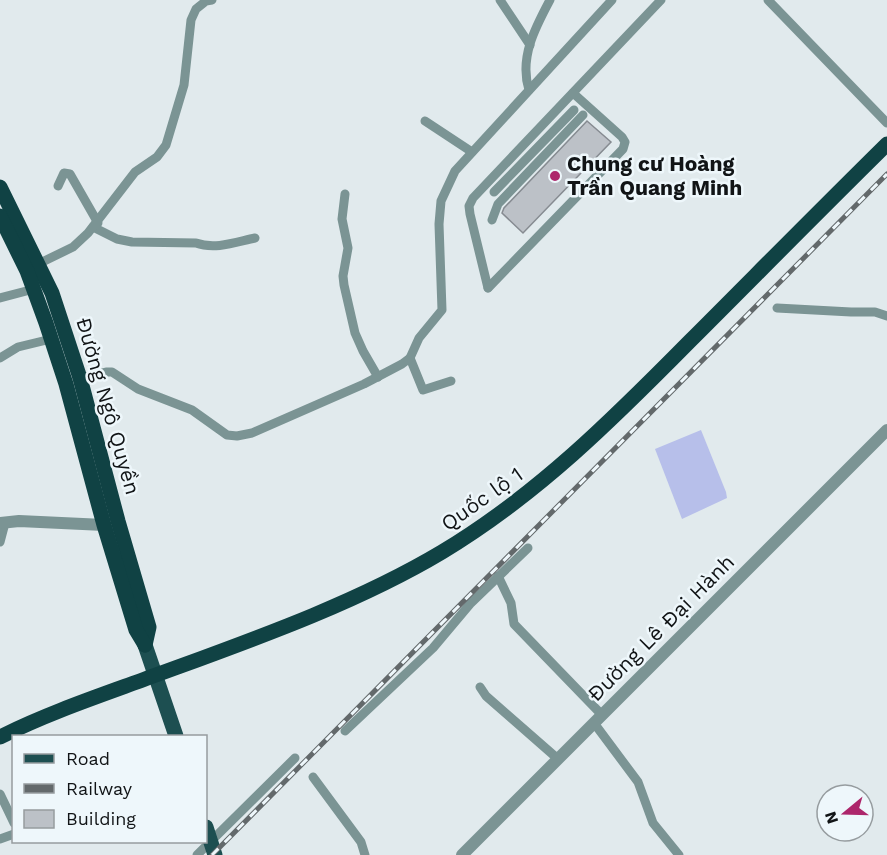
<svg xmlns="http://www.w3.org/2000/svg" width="887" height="855" viewBox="0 0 887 855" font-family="'Work Sans',sans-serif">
<rect width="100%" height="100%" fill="#e1eaed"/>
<!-- water -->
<path fill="#b7bfea" d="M 701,430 L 726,492 L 727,498 L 682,519 L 655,449 Z"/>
<!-- building -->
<path fill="#bcc1c7" stroke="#868b91" stroke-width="1.5" d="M 587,121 L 611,142 L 523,233 L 502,213 L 504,208 Z"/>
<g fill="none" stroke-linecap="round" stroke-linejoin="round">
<!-- minor -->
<g stroke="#7b9494" stroke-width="9">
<path d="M 500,0 L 530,45"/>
<path d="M 768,0 L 887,123"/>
<path d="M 529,90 C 519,58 535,28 550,0"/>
<path d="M 425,121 L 472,152"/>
<path d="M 58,186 L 64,173 L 70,174 L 98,223"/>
<path d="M 494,192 L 574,110"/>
<path d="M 345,194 L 342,219 L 348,248 L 343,276 L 344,285 L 355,333 L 363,351 L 378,377"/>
<path d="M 492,220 L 498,204 L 583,115"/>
<path d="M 93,227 L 117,239 L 132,242 L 196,243 C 215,250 236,242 255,238"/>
<path d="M 34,266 L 73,247 L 88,233 L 135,172 L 157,157 L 166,145 L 184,85 L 191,20 L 196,9 L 206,1 L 212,0"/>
<path d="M 488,288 L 470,214 L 469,206 L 473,198 L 661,0"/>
<path d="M 488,288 L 623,149 L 625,142 L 622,137 L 573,93"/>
<path d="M 0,298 L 34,289"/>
<path d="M 777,308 L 851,312 L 875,312 L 887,316"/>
<path d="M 0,358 L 18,347 L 51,339"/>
<path d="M 410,358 L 423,390 L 451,381"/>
<path d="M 77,379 L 106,372 L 112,372 L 138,389 L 192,410 L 227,435 L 237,436 L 252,433 L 364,384 L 402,364 L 410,358 L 419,338 L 442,310 L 439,224 L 441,201 L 455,171 L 612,0"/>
<path d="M 0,542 L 5,523"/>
<path d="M 498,576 L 511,603 L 514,624 L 602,715"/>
<path d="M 480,687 L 486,696 L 558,759"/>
<path d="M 594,723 L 638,782 L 653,823 L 679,855"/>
<path d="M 345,731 L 433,648 L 470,604 L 528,548"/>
<path d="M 313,777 L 361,842 L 365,855"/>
<path d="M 0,794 L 14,823"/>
<path d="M 0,839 L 14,834"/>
<path d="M 197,855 L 295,758"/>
</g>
<!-- tertiary -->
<g stroke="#7b9494" stroke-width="12">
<path d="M 0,523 L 19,521 L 104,525"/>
<path d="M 462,855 L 887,430"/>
</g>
<!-- primary -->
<g stroke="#1d4f51" stroke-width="15">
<path d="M 145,645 L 176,736"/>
<path d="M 206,827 L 215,855"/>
</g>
<!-- trunk -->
<g stroke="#104244" stroke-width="15">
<path d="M 0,187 L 52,293 L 80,378 L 118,521 L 149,627 L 145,645"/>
<path d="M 0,216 L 27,271 L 46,323 L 66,384 L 104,525 L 136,630 L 145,645"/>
<path d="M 0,737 C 44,715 90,699 137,682 C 237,645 350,607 442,552 C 537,495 613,419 690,341 C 756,275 821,209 887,144"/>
</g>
<!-- rail casing -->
<g stroke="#63696b" stroke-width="5">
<path id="rail" d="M 212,855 L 887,174"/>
</g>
<!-- rail -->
<use href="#rail" stroke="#eef7fb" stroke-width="3" stroke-dasharray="9" stroke-linecap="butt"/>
</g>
<!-- markers -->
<circle fill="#ad266b" stroke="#eef7fb" stroke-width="2" cx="555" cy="176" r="6"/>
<g text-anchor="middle" stroke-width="5" stroke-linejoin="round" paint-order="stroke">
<!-- poi labels -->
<g font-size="21" font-weight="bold" fill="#111416" stroke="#eef7fb" text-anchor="start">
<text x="567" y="171">Chung cư Hoàng<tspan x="567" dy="24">Trần Quang Minh</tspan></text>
</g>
<!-- street labels -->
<g font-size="21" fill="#111416" stroke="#eef7fb">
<text transform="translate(108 406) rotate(74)" y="7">Đường Ngô Quyền</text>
<text transform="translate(482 499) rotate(-35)" y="7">Quốc lộ 1</text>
<text transform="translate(661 628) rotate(-45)" y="7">Đường Lê Đại Hành</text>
</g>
</g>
<!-- legend -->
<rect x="12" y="735" width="195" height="108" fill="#eef7fb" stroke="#969c9f" stroke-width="1.5"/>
<rect x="24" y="754" width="30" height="9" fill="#1d4f51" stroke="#969c9f" stroke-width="1.5"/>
<text x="66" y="765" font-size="18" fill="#111416">Road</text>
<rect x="24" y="784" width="30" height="9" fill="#63696b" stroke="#969c9f" stroke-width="1.5"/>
<text x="66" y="795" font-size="18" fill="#111416">Railway</text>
<rect x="24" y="810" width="30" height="18" fill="#bcc1c7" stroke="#969c9f" stroke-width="1.5"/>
<text x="66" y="825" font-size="18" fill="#111416">Building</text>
<!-- north arrow -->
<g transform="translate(845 813) rotate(251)"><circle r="28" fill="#eef7fb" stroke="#969c9f" stroke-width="1.5"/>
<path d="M0-4.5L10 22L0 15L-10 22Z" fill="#ad266b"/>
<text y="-9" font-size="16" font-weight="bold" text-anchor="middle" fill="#111416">N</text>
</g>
</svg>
